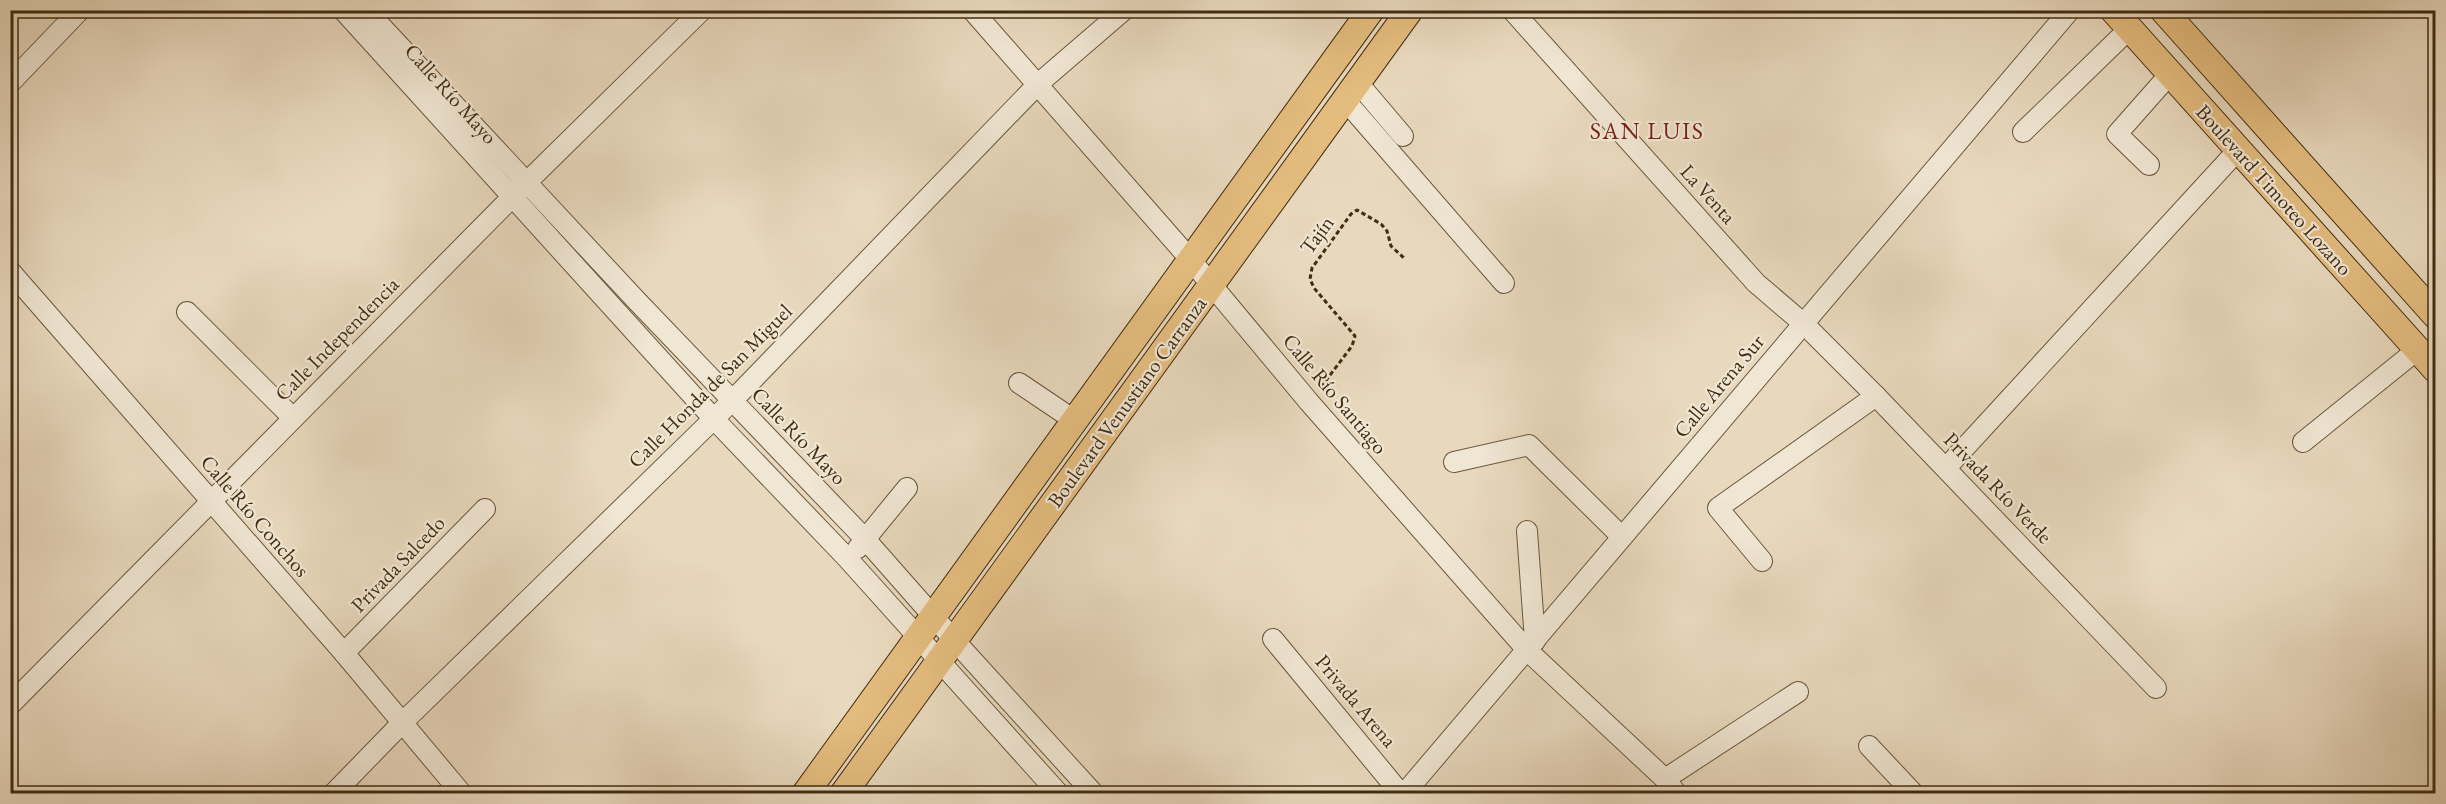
<svg xmlns="http://www.w3.org/2000/svg" width="2446" height="804" viewBox="0 0 2446 804" font-family="'EB Garamond',serif">
<rect width="100%" height="100%" fill="#e8d8bd"/>
<filter id="stains"><feTurbulence type="fractalNoise" baseFrequency=".00333" numOctaves="4"/><feColorMatrix values="0 0 0 0 .2 0 0 0 0 .09 0 0 0 0 .02 0 0 0 .5 -.17"/></filter>
<radialGradient id="worn" r=".72"><stop offset=".6" stop-color="#630" stop-opacity="0"/><stop offset="1" stop-color="#630" stop-opacity=".3"/></radialGradient>
<g fill="none" stroke-linecap="round" stroke-linejoin="round">
<!-- minor casing -->
<g stroke="#6a583d" stroke-width="22">
<g id="minor">
<path d="M 343,10 L 713,418 L 847,558 L 1059,794"/>
<path d="M 366,10 L 636,300 L 866,540 L 955,641 L 1094,794"/>
<path d="M 972,10 L 1190,259 L 1309,402 L 1527,650 L 1665,779 L 1677,794"/>
<path d="M 1512,10 L 1756,283 L 1804,324 L 1876,396 L 2156,688"/>
<path d="M 10,83 L 80,10"/>
<path d="M 1358,83 L 1403,136"/>
<path d="M 1345,100 L 1504,283"/>
<path d="M 2023,132 L 2129,29"/>
<path d="M 2149,165 L 2117,134 L 2170,74"/>
<path d="M 10,271 L 344,653 L 462,794"/>
<path d="M 187,312 L 293,418"/>
<path d="M 1019,383 L 1074,420"/>
<path d="M 2303,442 L 2417,350"/>
<path d="M 1454,462 L 1529,445 L 1622,537"/>
<path d="M 1946,468 L 2238,150"/>
<path d="M 1527,531 L 1535,641"/>
<path d="M 858,548 L 907,488"/>
<path d="M 1762,561 L 1718,508 L 1876,396"/>
<path d="M 1273,639 L 1401,794"/>
<path d="M 344,653 L 485,509"/>
<path d="M 10,705 L 526,183 L 702,10"/>
<path d="M 1869,746 L 1914,794"/>
<path d="M 1665,779 L 1798,692"/>
<path d="M 333,794 L 402,723 L 732,401 L 1038,84 L 1124,10"/>
<path d="M 1404,794 L 2070,10"/>
</g>
</g>
<!-- major casing -->
<g stroke="#402d12" stroke-width="28">
<g id="major">
<path d="M 2113,10 L 2436,370"/>
<path d="M 2163,10 L 2436,316"/>
<path d="M 805,794 L 1371,10"/>
<path d="M 843,794 L 1410,10"/>
</g>
</g>
<!-- path -->
<path stroke="#402d12" stroke-width="3" stroke-dasharray="4.5 3" stroke-linecap="butt" d="M 1321,387 L 1352,346 L 1355,336 L 1314,288 L 1310,279 L 1312,268 L 1351,214 L 1357,210 L 1381,224 L 1387,231 L 1391,246 L 1404,258"/>
<!-- minor -->
<use href="#minor" stroke="#f0e6d4" stroke-width="20"/>
<!-- major -->
<use href="#major" stroke="#e4bc7e" stroke-width="26"/>
</g>
<g text-anchor="middle" stroke-width="4.5" stroke-linejoin="round" paint-order="stroke">
<!-- street labels -->
<g font-size="21" fill="#402d12" stroke="#f0e6d4">
<text transform="translate(451 94) rotate(48)" y="7">Calle Río Mayo</text>
<text transform="translate(2274 190) rotate(48)" y="7">Boulevard Timoteo Lozano</text>
<text transform="translate(1708 194) rotate(48)" y="7">La Venta</text>
<text transform="translate(1317 235) rotate(-54)" y="7">Tajín</text>
<text transform="translate(337 339) rotate(-45)" y="7">Calle Independencia</text>
<text transform="translate(710 386) rotate(-45)" y="7">Calle Honda de San Miguel</text>
<text transform="translate(1719 386) rotate(-50)" y="7">Calle Arena Sur</text>
<text transform="translate(1335 394) rotate(50)" y="7">Calle Río Santiago</text>
<text transform="translate(1127 402) rotate(-54)" y="7">Boulevard Venustiano Carranza</text>
<text transform="translate(799 436) rotate(46)" y="7">Calle Río Mayo</text>
<text transform="translate(1998 488) rotate(46)" y="7">Privada Río Verde</text>
<text transform="translate(255 516) rotate(49)" y="7">Calle Río Conchos</text>
<text transform="translate(398 564) rotate(-46)" y="7">Privada Salcedo</text>
<text transform="translate(1356 701) rotate(50)" y="7">Privada Arena</text>
</g>
<!-- quarter labels -->
<g font-size="24" letter-spacing="1.5" fill="#7a1f14" stroke="#f0e6d4">
<text x="1647" y="139">SAN LUIS</text>
</g>
</g>
<!-- margin -->
<rect width="2446" height="804" fill="none" stroke="#e8d8bd" stroke-width="36"/>
<rect x="12" y="12" width="2422" height="780" fill="none" stroke="#402d12" stroke-width="3"/>
<rect x="18" y="18" width="2410" height="768" fill="none" stroke="#402d12" stroke-width="1.5"/>
<rect width="100%" height="100%" filter="url(#stains)"/>
<rect width="100%" height="100%" fill="url(#worn)"/>
</svg>
